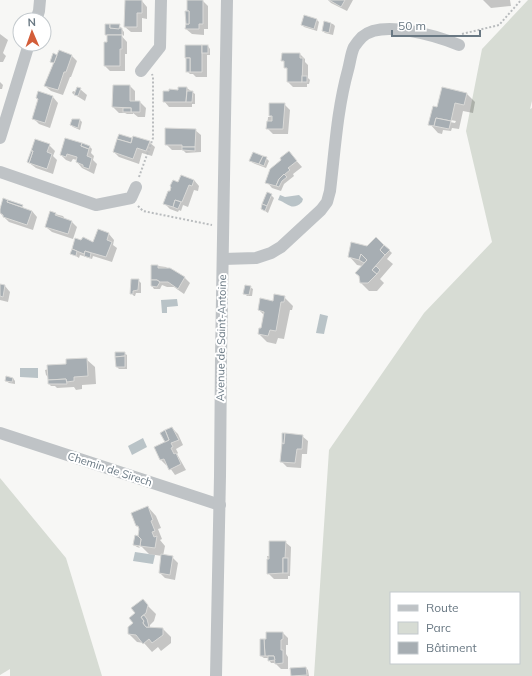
<svg xmlns="http://www.w3.org/2000/svg" width="532" height="676" viewBox="0 0 532 676" font-family="Mulish,sans-serif">
<rect width="100%" height="100%" fill="#f7f7f5"/>
<!-- green -->
<g fill="#d7dcd4" fill-rule="evenodd">
<path d="M 528,0 L 532,0 L 532,101 L 530,109 L 532,108 L 532,676 L 314,676 L 329,450 L 424,313 L 492,242 L 466,131 L 482,49 ZM 391,593 L 519,593 L 519,663 L 391,663 Z"/>
<path d="M 0,478 L 66,558 L 102,676 L 10,676 L 10,669 L 0,675 Z"/>
</g>
<!-- water -->
<g fill="#b9c3c7">
<path d="M 280,195 L 285,197 L 299,195 L 303,199 L 302,202 C 292,212 288,203 278,200 Z"/>
<path d="M 177,299 L 178,306 L 167,307 L 167,313 L 162,313 L 161,300 Z"/>
<path d="M 320,314 L 328,316 L 324,334 L 316,333 Z"/>
<path d="M 20,368 L 38,368 L 38,378 L 20,377 Z"/>
<path d="M 143,438 L 147,447 L 132,455 L 128,446 Z"/>
<path d="M 135,552 L 155,555 L 153,564 L 133,561 Z"/>
</g>
<!-- shadow -->
<g fill="#0003" fill-rule="evenodd">
<path d="M 328,0 L 353,0 L 347,11 L 331,3 Z"/>
<path d="M 483,0 L 510,0 L 511,6 L 491,8 Z"/>
<path d="M 142,1 L 147,7 L 147,19 L 142,18 L 142,32 L 131,32 L 125,27 Z"/>
<path d="M 203,1 L 208,6 L 208,29 L 204,29 L 204,35 L 192,34 L 186,29 Z"/>
<path d="M 317,20 L 319,22 L 317,31 L 304,27 L 302,24 Z"/>
<path d="M 325,22 L 333,24 L 335,26 L 333,35 L 325,33 L 323,31 Z"/>
<path d="M 119,25 L 124,32 L 124,36 L 119,31 L 118,32 L 127,42 L 127,54 L 125,54 L 125,71 L 110,71 L 105,66 L 108,43 L 108,37 L 106,34 Z"/>
<path d="M 0,34 L 8,40 L 3,53 L 6,56 L 3,62 L 0,62 Z"/>
<path d="M 186,46 L 208,46 L 210,49 L 210,55 L 207,55 L 207,77 L 196,77 L 193,74 L 190,74 L 187,71 Z"/>
<path d="M 59,51 L 72,56 L 77,61 L 71,77 L 70,77 L 63,95 L 51,91 L 45,86 L 54,64 L 51,62 L 57,56 Z"/>
<path d="M 300,54 L 305,59 L 305,62 L 308,65 L 308,78 L 310,80 L 309,84 L 307,84 L 307,87 L 293,87 L 288,82 L 288,70 L 285,67 L 285,63 L 282,60 Z"/>
<path d="M 0,82 L 3,85 L 2,89 L 0,89 Z"/>
<path d="M 130,86 L 135,91 L 135,102 L 140,102 L 146,108 L 145,117 L 138,117 L 133,113 L 133,114 L 127,114 L 125,113 L 119,113 L 113,107 Z"/>
<path d="M 187,88 L 195,94 L 195,104 L 192,104 L 192,107 L 169,107 L 164,101 L 179,91 Z"/>
<path d="M 80,89 L 87,95 L 85,101 L 72,93 L 73,91 L 76,92 Z"/>
<path d="M 467,94 L 475,102 L 473,113 L 463,111 L 459,129 L 452,128 L 451,131 L 443,130 L 442,134 L 438,133 L 430,124 L 438,108 ZM 440,118 L 456,121 L 455,123 L 440,120 Z"/>
<path d="M 53,97 L 58,103 L 50,128 L 39,124 L 33,118 L 39,99 Z"/>
<path d="M 284,104 L 290,110 L 288,134 L 273,134 L 267,128 L 268,117 L 271,117 L 270,116 Z"/>
<path d="M 72,120 L 80,120 L 82,122 L 80,130 L 73,127 L 71,125 Z"/>
<path d="M 195,130 L 201,135 L 201,152 L 186,153 L 183,150 L 172,150 L 166,144 Z"/>
<path d="M 120,135 L 133,140 L 149,142 L 155,147 L 152,156 L 142,153 L 139,164 L 119,157 L 114,152 Z"/>
<path d="M 66,139 L 90,147 L 92,149 L 91,153 L 94,156 L 93,160 L 97,164 L 94,174 L 82,168 L 77,162 L 77,160 L 73,159 L 71,162 L 66,160 L 61,155 Z"/>
<path d="M 49,145 L 55,151 L 53,156 L 57,160 L 53,174 L 36,168 L 28,162 Z"/>
<path d="M 266,158 L 269,161 L 266,168 L 253,163 L 250,160 Z"/>
<path d="M 294,158 L 302,167 L 293,174 L 294,176 L 284,184 L 281,191 L 272,188 L 267,182 Z"/>
<path d="M 194,180 L 199,186 L 198,191 L 194,190 L 188,207 L 183,205 L 181,211 L 179,210 L 178,212 L 170,209 L 165,204 L 170,192 L 179,183 Z"/>
<path d="M 271,195 L 274,198 L 268,213 L 262,209 Z"/>
<path d="M 4,200 L 22,206 L 24,209 L 32,211 L 37,217 L 33,230 L 9,222 L 0,213 Z"/>
<path d="M 51,213 L 63,216 L 65,219 L 72,222 L 77,227 L 73,239 L 52,232 L 46,227 Z"/>
<path d="M 98,231 L 109,234 L 114,240 L 113,245 L 117,248 L 112,262 L 93,256 L 92,259 L 80,255 L 79,258 L 71,253 L 94,243 Z"/>
<path d="M 376,238 L 392,253 L 387,259 L 393,264 L 380,279 L 384,283 L 377,291 L 369,291 L 361,283 L 362,266 L 357,265 L 349,256 L 367,247 Z"/>
<path d="M 158,266 L 166,267 L 168,269 L 173,270 L 185,278 L 190,283 L 184,294 L 174,287 L 167,287 L 162,285 L 160,289 L 154,289 L 152,286 Z"/>
<path d="M 138,280 L 141,283 L 141,293 L 136,293 L 135,296 L 134,296 L 132,294 Z"/>
<path d="M 0,285 L 5,286 L 10,292 L 8,302 L 0,300 Z"/>
<path d="M 250,287 L 253,289 L 252,296 L 247,296 L 244,293 Z"/>
<path d="M 284,297 L 293,306 L 292,310 L 290,310 L 284,339 L 278,338 L 276,344 L 267,342 L 259,334 L 262,329 L 265,316 L 259,310 Z"/>
<path d="M 124,353 L 127,355 L 127,369 L 119,369 L 117,367 Z"/>
<path d="M 86,359 L 95,367 L 96,384 L 82,385 L 82,389 L 76,390 L 74,387 L 57,388 L 55,386 L 51,386 L 49,384 L 49,378 L 46,375 L 45,370 Z"/>
<path d="M 7,378 L 13,378 L 15,381 L 15,384 L 9,383 L 6,381 Z"/>
<path d="M 172,428 L 178,434 L 183,445 L 176,449 L 178,453 L 177,454 L 186,470 L 175,475 L 168,465 L 166,465 L 161,460 Z"/>
<path d="M 302,436 L 308,441 L 307,454 L 302,454 L 301,468 L 287,467 L 281,461 Z"/>
<path d="M 148,507 L 156,516 L 161,528 L 158,529 L 162,539 L 160,540 L 165,546 L 163,556 L 172,557 L 178,563 L 175,580 L 165,578 L 160,573 L 162,556 L 149,554 L 137,542 L 136,543 L 140,548 L 137,547 L 134,545 L 139,537 L 140,529 L 137,526 Z"/>
<path d="M 285,542 L 291,547 L 290,576 L 288,576 L 288,579 L 274,579 L 268,573 L 268,560 L 267,556 L 270,556 Z"/>
<path d="M 143,601 L 156,614 L 154,621 L 150,625 L 150,628 L 163,629 L 171,637 L 171,643 L 161,651 L 158,647 L 152,652 L 144,643 L 137,642 L 129,634 Z"/>
<path d="M 283,633 L 288,638 L 288,645 L 286,645 L 286,654 L 288,657 L 288,669 L 281,669 L 275,663 L 271,663 L 268,658 L 264,658 L 261,656 L 267,640 Z"/>
<path d="M 306,668 L 308,670 L 309,676 L 292,676 L 291,669 Z"/>
</g>
<!-- building -->
<g fill="#a7aeb3" stroke="#d9d9d7">
<path d="M 125,0 L 142,0 L 142,13 L 137,13 L 137,27 L 124,27 Z"/>
<path d="M 187,0 L 203,0 L 203,24 L 199,24 L 199,29 L 185,29 L 186,24 L 189,24 L 189,11 L 187,11 Z"/>
<path d="M 329,0 L 345,0 L 341,7 Z"/>
<path d="M 185,11 L 189,11 L 189,24 L 186,24 Z"/>
<path d="M 304,15 L 317,19 L 314,29 L 301,25 Z"/>
<path d="M 324,21 L 331,23 L 329,33 L 322,31 Z"/>
<path d="M 105,24 L 110,24 L 110,28 L 122,28 L 122,35 L 105,35 Z"/>
<path d="M 110,24 L 120,24 L 119,29 L 110,28 Z"/>
<path d="M 107,35 L 122,35 L 122,49 L 120,49 L 120,66 L 104,66 L 104,42 L 107,42 Z"/>
<path d="M 185,45 L 202,45 L 202,72 L 190,72 L 190,58 L 185,58 Z"/>
<rect x="202" y="45" width="6" height="8"/>
<path d="M 59,50 L 72,55 L 66,72 L 64,72 L 58,90 L 44,86 Z"/>
<path d="M 53,53 L 57,55 L 54,63 L 50,62 Z"/>
<path d="M 282,53 L 300,53 L 300,58 L 303,58 L 302,82 L 287,82 L 287,68 L 284,68 L 284,61 L 281,61 Z"/>
<rect x="186" y="58" width="4" height="14"/>
<rect x="302" y="76" width="5" height="6"/>
<path d="M 113,85 L 130,85 L 130,101 L 140,101 L 140,112 L 131,112 L 131,108 L 112,107 Z"/>
<path d="M 77,87 L 81,88 L 78,96 L 74,95 Z"/>
<path d="M 178,87 L 187,87 L 186,102 L 163,102 L 163,91 L 169,91 L 169,89 L 178,90 Z"/>
<path d="M 442,87 L 467,93 L 464,105 L 455,103 L 451,121 L 436,118 L 434,126 L 428,125 L 433,106 L 437,107 Z"/>
<path d="M 38,91 L 53,96 L 45,123 L 32,119 L 38,99 L 36,98 Z"/>
<path d="M 187,91 L 193,91 L 192,102 L 186,102 Z"/>
<path d="M 269,103 L 285,103 L 283,129 L 266,129 L 267,121 L 272,121 L 272,116 L 269,116 Z"/>
<rect x="123" y="108" width="8" height="4"/>
<path d="M 436,118 L 451,121 L 449,129 L 434,126 Z"/>
<path d="M 72,119 L 80,119 L 78,128 L 70,125 Z"/>
<path d="M 165,128 L 196,129 L 195,147 L 182,147 L 182,145 L 165,145 Z"/>
<path d="M 119,134 L 132,138 L 131,143 L 117,139 Z"/>
<path d="M 133,136 L 150,141 L 146,151 L 137,148 L 133,159 L 113,152 L 117,139 L 131,143 Z"/>
<path d="M 65,138 L 82,143 L 81,146 L 89,149 L 87,156 L 92,158 L 89,169 L 83,167 L 83,165 L 76,162 L 77,157 L 67,154 L 66,157 L 60,155 Z"/>
<path d="M 35,139 L 50,144 L 47,152 L 52,154 L 47,169 L 29,163 L 33,151 L 31,151 Z"/>
<path d="M 82,143 L 90,146 L 89,149 L 81,146 Z"/>
<path d="M 182,147 L 195,147 L 195,151 L 182,150 Z"/>
<path d="M 31,151 L 33,151 L 29,163 L 27,162 Z"/>
<path d="M 289,151 L 297,161 L 288,168 L 290,170 L 279,179 L 276,186 L 265,183 L 270,169 L 281,160 L 280,158 Z"/>
<path d="M 253,152 L 263,156 L 259,164 L 249,161 Z"/>
<path d="M 263,156 L 267,157 L 264,166 L 259,164 Z"/>
<path d="M 284,174 L 287,177 L 282,181 L 279,187 L 276,186 L 279,179 Z"/>
<path d="M 181,175 L 194,180 L 192,186 L 189,185 L 182,202 L 175,200 L 173,207 L 163,204 L 168,191 L 170,191 L 171,187 L 170,186 L 173,180 L 178,182 Z"/>
<path d="M 267,192 L 272,194 L 267,206 L 262,204 Z"/>
<path d="M 3,198 L 8,200 L 7,202 L 32,211 L 27,225 L 3,217 L 3,215 L 0,213 L 0,209 Z"/>
<path d="M 8,200 L 23,205 L 22,207 L 7,202 Z"/>
<path d="M 175,200 L 181,202 L 178,209 L 173,207 Z"/>
<path d="M 262,204 L 267,206 L 265,211 L 261,209 Z"/>
<path d="M 50,211 L 56,213 L 55,215 L 72,221 L 68,234 L 45,227 Z"/>
<path d="M 98,229 L 109,233 L 107,240 L 112,242 L 106,257 L 85,251 L 84,254 L 72,249 L 75,238 L 81,240 L 83,237 L 93,242 Z"/>
<path d="M 376,237 L 384,245 L 380,250 L 385,255 L 372,270 L 377,274 L 368,283 L 360,283 L 359,276 L 355,273 L 367,260 L 361,254 L 359,260 L 348,257 L 351,242 L 367,246 Z"/>
<path d="M 384,245 L 390,250 L 385,255 L 380,250 Z"/>
<path d="M 72,249 L 77,251 L 76,256 L 70,254 Z"/>
<path d="M 85,251 L 91,253 L 90,258 L 84,256 Z"/>
<path d="M 361,254 L 367,260 L 364,263 L 359,260 Z"/>
<path d="M 151,265 L 158,265 L 158,268 L 170,268 L 185,277 L 178,289 L 168,282 L 160,282 L 157,280 L 151,280 Z"/>
<path d="M 376,266 L 380,270 L 377,274 L 372,270 Z"/>
<path d="M 131,279 L 139,279 L 138,290 L 133,291 L 133,294 L 130,294 Z"/>
<path d="M 151,280 L 157,280 L 160,282 L 157,287 L 151,286 Z"/>
<path d="M 0,284 L 5,285 L 3,297 L 0,296 Z"/>
<path d="M 245,285 L 251,286 L 249,295 L 243,294 Z"/>
<path d="M 274,294 L 285,296 L 284,302 L 281,302 L 276,331 L 270,330 L 268,336 L 258,334 L 259,328 L 261,328 L 264,312 L 258,310 L 260,298 L 273,301 Z"/>
<path d="M 115,352 L 125,352 L 125,356 L 115,357 Z"/>
<path d="M 125,356 L 125,367 L 116,367 L 115,357 Z"/>
<path d="M 87,358 L 88,376 L 74,377 L 74,381 L 67,382 L 66,379 L 48,380 L 47,365 L 66,364 L 66,359 Z"/>
<path d="M 6,376 L 13,378 L 12,382 L 5,381 Z"/>
<path d="M 66,379 L 67,384 L 48,384 L 48,380 Z"/>
<path d="M 172,427 L 179,440 L 171,443 L 173,447 L 171,448 L 174,454 L 176,453 L 181,464 L 169,470 L 164,459 L 160,460 L 154,447 L 169,440 L 165,430 Z"/>
<path d="M 165,430 L 169,440 L 165,442 L 160,433 Z"/>
<path d="M 282,433 L 285,433 L 284,444 L 282,443 Z"/>
<path d="M 285,433 L 303,435 L 302,449 L 297,449 L 295,463 L 280,462 L 282,443 L 284,444 Z"/>
<path d="M 148,506 L 153,520 L 151,521 L 155,531 L 152,532 L 154,537 L 157,536 L 155,548 L 140,546 L 141,539 L 138,536 L 139,529 L 138,526 L 136,526 L 131,513 Z"/>
<path d="M 135,535 L 138,536 L 141,539 L 140,546 L 133,545 Z"/>
<path d="M 269,541 L 286,541 L 285,558 L 283,558 L 283,573 L 267,574 L 267,559 L 269,559 Z"/>
<path d="M 161,554 L 173,556 L 170,575 L 159,573 Z"/>
<rect x="283" y="558" width="5" height="15"/>
<path d="M 143,599 L 148,605 L 146,613 L 141,617 L 144,621 L 143,623 L 146,627 L 163,628 L 163,635 L 152,643 L 149,639 L 143,644 L 136,635 L 128,634 L 128,627 L 133,623 L 129,618 L 135,613 L 131,608 Z"/>
<path d="M 144,615 L 147,619 L 149,627 L 146,627 L 143,623 L 144,621 L 141,617 Z"/>
<path d="M 266,632 L 283,632 L 283,639 L 281,640 L 281,650 L 283,650 L 283,663 L 275,664 L 274,656 L 265,656 L 264,639 L 266,639 Z"/>
<path d="M 260,639 L 264,639 L 265,656 L 260,656 Z"/>
<path d="M 268,656 L 274,656 L 275,660 L 268,661 Z"/>
<path d="M 306,667 L 307,675 L 291,676 L 290,668 Z"/>
</g>
<g fill="none" stroke-linecap="round" stroke-linejoin="round">
<!-- path -->
<g stroke="#b9bcbe" stroke-width="2" stroke-dasharray="2 2" stroke-linecap="butt">
<path d="M 462,34 L 499,25 L 521,0"/>
<path d="M 139,177 L 153,138 L 153,77 L 152,74"/>
<path d="M 138,206 L 143,211 L 212,225"/>
</g>
<!-- minor -->
<g stroke="#bfc3c6" stroke-width="12">
<path d="M 36,20 L 39,11 L 40,0"/>
<path d="M 141,71 L 160,47 L 161,0"/>
<path d="M 0,138 L 29,44"/>
<path d="M 0,172 L 96,205 L 131,198 L 136,187"/>
<path d="M 223,259 L 256,258 L 271,253 L 281,247 L 321,210 L 327,202 L 330,191 C 335,150 337,110 348,70 C 350,63 351,53 354,47 C 356,44 359,40 362,37 C 382,19 437,36 459,45"/>
<path d="M 0,433 L 220,505"/>
<path d="M 216,676 L 220,476 L 221,358 L 227,0"/>
</g>
</g>
<g text-anchor="middle" stroke-width="4" stroke-linejoin="round" paint-order="stroke">
<!-- street labels -->
<g font-size="11" fill="#697883" stroke="#fff">
<text transform="translate(221 338) rotate(-89)" y="4">Avenue de Saint-Antoine</text>
<text transform="translate(110 469) rotate(18)" y="4">Chemin de Sirech</text>
</g>
</g>
<!-- legend -->
<rect x="390" y="592" width="130" height="72" fill="#ffffff" stroke="#c3c9cd"/>
<rect x="398" y="605" width="20" height="6" fill="#bfc3c6" stroke="#c3c9cd"/>
<text x="426" y="612" font-size="12" fill="#697883">Route</text>
<rect x="398" y="622" width="20" height="12" fill="#d7dcd4" stroke="#c3c9cd"/>
<text x="426" y="632" font-size="12" fill="#697883">Parc</text>
<rect x="398" y="642" width="20" height="12" fill="#a7aeb3" stroke="#c3c9cd"/>
<text x="426" y="652" font-size="12" fill="#697883">Bâtiment</text>
<!-- north arrow -->
<g transform="translate(32 32) rotate(358)"><circle r="19" fill="#ffffff" stroke="#c3c9cd"/>
<path d="M0-3L7 15L0 10L-7 15Z" fill="#d35d39"/>
<text y="-6" font-size="11" font-weight="bold" text-anchor="middle" fill="#697883">N</text>
</g>
<!-- scale -->
<path d="M392 30v6h88v-6" fill="none" stroke="#697883" stroke-width="2"/>
<text x="398" y="30" font-size="12" fill="#697883" stroke="#ffffff" stroke-width="3" paint-order="stroke">50 m</text>
</svg>
